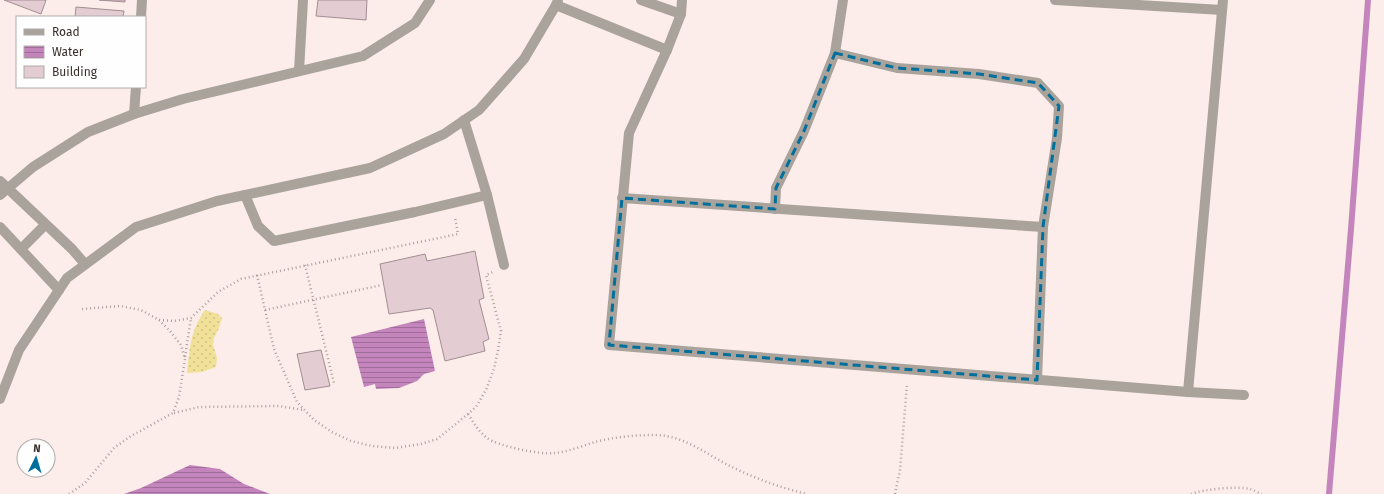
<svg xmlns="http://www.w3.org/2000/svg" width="1384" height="494" viewBox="0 0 1384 494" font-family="'Fira Sans',sans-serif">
<defs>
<pattern id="park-dots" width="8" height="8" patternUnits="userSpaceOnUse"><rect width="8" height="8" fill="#f0e098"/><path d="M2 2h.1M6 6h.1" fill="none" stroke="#cfc083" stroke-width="1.8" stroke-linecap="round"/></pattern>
<pattern id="water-rules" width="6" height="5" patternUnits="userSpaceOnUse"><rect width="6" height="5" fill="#c485bd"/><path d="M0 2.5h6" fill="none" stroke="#a06d9a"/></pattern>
</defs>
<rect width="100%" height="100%" fill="#fcedea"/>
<!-- park -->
<path fill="url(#park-dots)" d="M 205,310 L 218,314 L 222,318 L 219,328 L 214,338 L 213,344 L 217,358 L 216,367 L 202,372 L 187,373 C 190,347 190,332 205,310 Z"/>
<!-- water -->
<g fill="url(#water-rules)">
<path d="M 424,319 L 435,371 L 424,374 L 417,381 L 399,388 L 376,389 L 375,384 L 364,387 L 351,337 Z"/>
<path d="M 190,465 L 220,469 L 244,484 L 270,494 L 124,494 L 141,488 Z"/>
</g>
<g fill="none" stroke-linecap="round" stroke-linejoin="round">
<!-- stream -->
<path stroke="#c485bd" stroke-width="6" d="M 1329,494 L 1351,229 L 1368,0"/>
</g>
<!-- building -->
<g fill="#e4cdd2" stroke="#a28d92">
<path d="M 4,0 L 46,0 L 41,14 Z"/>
<path d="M 99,0 L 125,0 L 125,2 Z"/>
<path d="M 318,0 L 367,0 L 366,20 L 316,16 Z"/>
<path d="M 76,7 L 124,11 L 123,17 L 75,17 Z"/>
<path d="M 475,251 L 484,298 L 479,300 L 489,339 L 483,342 L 485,351 L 445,361 L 433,310 L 430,308 L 389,314 L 380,264 L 425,254 L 427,261 Z"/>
<path d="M 321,350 L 330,386 L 305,390 L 297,354 Z"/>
</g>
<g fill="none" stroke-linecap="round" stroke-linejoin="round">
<!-- path -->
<g stroke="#aca09d" stroke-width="2.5" stroke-dasharray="1 3" stroke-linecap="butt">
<path d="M 305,265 L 334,383"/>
<path d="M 257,275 L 274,349 L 297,402 L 314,420 L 332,432 L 351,441 L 372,446 L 395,448 L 421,444 L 437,439 L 457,423 L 476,407 L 486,390 L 494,369 L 498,350 L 501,331 L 486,275 L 493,272"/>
<path d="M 265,310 L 382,285"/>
<path d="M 159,320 L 174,321 L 191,318 L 218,292 L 241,279 L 458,234 L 455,217"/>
<path d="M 185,357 L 191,318"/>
<path d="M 174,413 L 199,407 L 279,406 L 304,410"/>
<path d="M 468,414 C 474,423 478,431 487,438 C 498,446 540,455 554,453 C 568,452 582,446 595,442 C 614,437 635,435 655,435 C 683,435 706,454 730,466 C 754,478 781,488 807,494"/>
<path d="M 69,494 L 85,483 L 114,448 L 131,436 L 173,413 L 179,397 L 185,359 L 181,345 L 170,331 L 159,320 L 141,310 L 120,306 L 82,309"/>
<path d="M 895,494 L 900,470 L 907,384"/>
<path d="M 1191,494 C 1205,489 1236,486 1250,489 C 1254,490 1258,493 1262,494"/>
</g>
<!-- lane -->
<g stroke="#aaa39c" stroke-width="10">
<path d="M 1055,0 L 1222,10"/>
<path d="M 464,120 L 487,195 L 504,265"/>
<path d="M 245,195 L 258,226 L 274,241 L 415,212 L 487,195"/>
</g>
<!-- street -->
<g stroke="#aaa39c" stroke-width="10">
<path d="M 641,0 L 681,14"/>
<path d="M 682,0 L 681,14 L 667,50 L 629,133 L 609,345 L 1188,392 L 1244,395"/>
<path d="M 556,5 L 667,50"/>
<path d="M 141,17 L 142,0"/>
<path d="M 835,53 L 897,68 L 979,74 L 1038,83 L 1059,106 L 1057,138 L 1043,227 L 1037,380"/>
<path d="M 299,71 L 303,0"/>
<path d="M 134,114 L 136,87"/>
<path d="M 0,181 L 72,249 L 85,264"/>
<path d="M 0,195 L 33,167 L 88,132 L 134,114 L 183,99 L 363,56 L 415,23 L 430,0"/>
<path d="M 622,198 L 1043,227"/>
<path d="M 775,209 L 776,188 L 804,131 L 835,53 L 843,0"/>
<path d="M 0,227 L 59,290"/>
<path d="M 21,249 L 45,225"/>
<path d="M 1188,392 L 1223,0"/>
<path d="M 0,399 L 19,350 L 67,278 L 136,227 L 217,201 L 370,168 L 444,134 L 479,110 L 524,59 L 556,5 L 558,0"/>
</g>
</g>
<!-- marked area -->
<path fill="none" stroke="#006f9b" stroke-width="3" stroke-dasharray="8 5" stroke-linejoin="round" d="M 835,53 L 897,68 L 979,74 L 1038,83 L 1059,106 L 1043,227 L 1037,380 L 609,345 L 622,198 L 775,209 L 776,188 L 804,131 Z"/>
<!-- legend -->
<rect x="16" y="16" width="130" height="72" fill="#fefefe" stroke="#afabaa"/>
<rect x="24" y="29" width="20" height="6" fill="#aaa39c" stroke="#afabaa"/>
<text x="52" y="36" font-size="12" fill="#382f2d">Road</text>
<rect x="24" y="46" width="20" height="12" fill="url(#water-rules)" stroke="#afabaa"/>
<text x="52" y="56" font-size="12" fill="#382f2d">Water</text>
<rect x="24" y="66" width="20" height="12" fill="#e4cdd2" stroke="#afabaa"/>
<text x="52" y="76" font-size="12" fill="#382f2d">Building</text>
<!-- north arrow -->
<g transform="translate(36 458) rotate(5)"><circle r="19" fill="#fefefe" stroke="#afabaa"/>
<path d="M0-3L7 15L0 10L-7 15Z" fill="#006f9b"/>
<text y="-6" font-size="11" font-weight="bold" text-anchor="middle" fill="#382f2d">N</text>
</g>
</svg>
